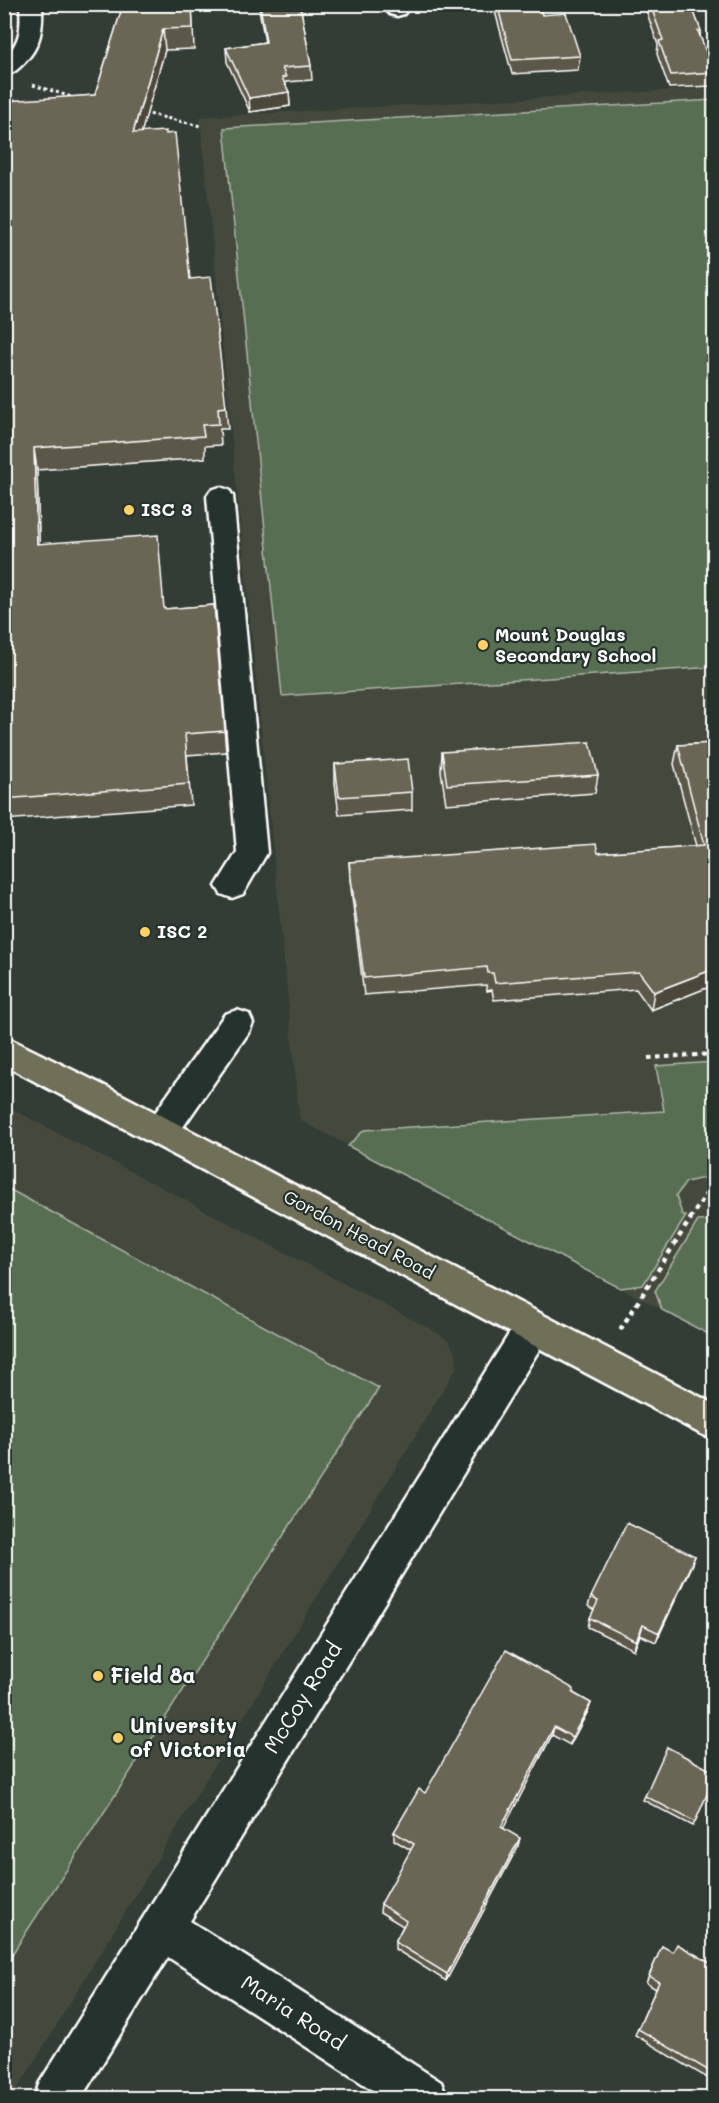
<svg xmlns="http://www.w3.org/2000/svg" width="719" height="2103" viewBox="0 0 719 2103" font-family="Mali,sans-serif">
<rect width="100%" height="100%" fill="#343d35"/>
<filter id="ink" filterUnits="userSpaceOnUse"><feTurbulence type="fractalNoise" baseFrequency=".0167" numOctaves="2"/><feDisplacementMap in="SourceGraphic" scale="12" xChannelSelector="R" yChannelSelector="G"/><feConvolveMatrix kernelMatrix="1 2 1 2 8 2 1 2 1" color-interpolation-filters="sRGB"/></filter>
<g filter="url(#ink)">
<!-- built -->
<g fill="#44493e">
<path d="M 714,88 L 714,1337 L 300,1120 L 200,117 Z"/>
<path d="M 4,1105 L 436,1332 L 449,1341 L 456,1354 L 457,1367 L 12,2098 L 4,2098 Z"/>
</g>
<!-- green -->
<g fill="#596e52" stroke="#acb6a8" stroke-width="1.5">
<path d="M 714,100 L 714,667 L 282,696 L 224,128 Z"/>
<path d="M 714,1062 L 714,1169 L 708,1180 L 704,1178 L 686,1182 L 676,1196 L 682,1214 L 686,1216 L 643,1285 L 620,1288 L 348,1146 L 364,1130 L 664,1111 L 656,1066 Z"/>
<path d="M 5,1187 L 379,1388 L 5,1965 Z"/>
<path d="M 714,1220 L 714,1337 L 662,1310 L 655,1291 L 698,1221 Z"/>
</g>
<g fill="none" stroke-linecap="round" stroke-linejoin="round">
<!-- minor casing -->
<g stroke="#fff" stroke-width="5">
<g id="minor">
<path d="M 20,4 L 42,4 C 43,28 41,46 24,63 C 18,69 13,74 4,76 L 4,58 C 22,41 21,27 20,4 Z"/>
<path d="M 390,4 L 411,4 L 404,14 L 397,16 L 390,14 L 386,10 Z"/>
<path d="M 220,487 L 229,490 L 233,496 L 267,853 L 243,894 L 232,898 L 221,894 L 216,886 L 237,852 L 207,496 L 211,490 Z"/>
<path d="M 237,1010 L 249,1014 L 253,1023 L 249,1032 L 174,1140 L 162,1144 L 150,1140 L 145,1130 L 150,1120 L 225,1014 Z"/>
<path d="M 532,1313 L 545,1318 L 550,1329 L 545,1340 L 190,1921 L 441,2082 L 447,2098 L 385,2098 L 168,1957 L 81,2098 L 34,2098 L 40,2082 L 519,1318 Z"/>
</g>
</g>
<!-- major casing -->
<g stroke="#fff" stroke-width="5">
<path id="major" d="M 4,1036 L 105,1086 L 714,1404 L 714,1439 L 701,1434 L 4,1065 Z"/>
</g>
<!-- path-far2 -->
<g stroke="#fff" stroke-width="3" stroke-dasharray="3 3" stroke-linecap="butt">
<path d="M 33,85 L 72,97"/>
<path d="M 144,113 L 201,126"/>
</g>
<!-- path-far1 -->
<g stroke="#fff" stroke-width="4" stroke-dasharray="4.5 4.5" stroke-linecap="butt">
<path d="M 648,1058 L 714,1054"/>
<path d="M 690,1219 L 714,1181"/>
</g>
<!-- path -->
<path stroke="#fff" stroke-width="4.5" stroke-dasharray="5 5" stroke-linecap="butt" d="M 620,1330 L 691,1218"/>
<!-- minor -->
<use href="#minor" fill="#26332d" fill-rule="evenodd"/>
<!-- major -->
<use href="#major" fill="#706f59" fill-rule="evenodd"/>
</g>
<!-- wall -->
<g fill="#5c5848" stroke="#fff" stroke-width="1.5">
<path d="M 192,4 L 194,49 L 165,50 L 141,133 L 190,279 L 226,407 L 228,429 L 220,429 L 221,445 L 205,446 L 205,458 L 37,470 L 39,544 L 165,609 L 214,605 L 226,752 L 187,755 L 191,805 L 4,820 L 4,103 L 95,95 L 122,8 Z"/>
<path d="M 258,4 L 300,4 L 311,66 L 312,80 L 286,82 L 286,86 L 289,92 L 290,106 L 250,112 L 227,62 L 226,48 L 265,42 Z"/>
<path d="M 493,4 L 539,4 L 542,15 L 580,56 L 578,70 L 512,74 Z"/>
<path d="M 644,4 L 691,4 L 701,31 L 700,36 L 714,72 L 712,86 L 669,88 L 657,54 L 658,45 Z"/>
<path d="M 714,743 L 714,985 L 651,1010 L 636,989 L 494,1000 L 492,990 L 487,991 L 486,985 L 364,995 L 350,880 L 349,862 L 598,853 L 696,846 L 674,764 L 678,745 Z"/>
<path d="M 442,752 L 598,775 L 595,793 L 446,804 L 441,771 Z"/>
<path d="M 335,764 L 412,792 L 412,810 L 339,815 L 335,783 Z"/>
<path d="M 695,1556 L 691,1566 L 656,1642 L 640,1635 L 634,1650 L 588,1627 L 590,1618 L 594,1610 L 588,1606 L 591,1597 Z"/>
<path d="M 573,1693 L 591,1703 L 588,1711 L 570,1745 L 552,1735 L 503,1828 L 518,1846 L 446,1981 L 395,1949 L 395,1942 L 403,1926 L 380,1912 L 381,1904 L 411,1850 L 394,1840 L 394,1832 L 425,1793 Z"/>
<path d="M 714,1778 L 693,1826 L 643,1800 L 645,1796 Z"/>
<path d="M 662,1946 L 714,1984 L 714,2082 L 635,2035 L 656,1989 L 646,1983 Z"/>
</g>
<!-- shaded-wall -->
<g fill="#4b473b" stroke="#fff" stroke-width="1.5">
<path d="M 163,29 L 165,50 L 135,155 L 133,133 Z"/>
<path d="M 289,92 L 290,106 L 250,112 L 249,98 Z"/>
<path d="M 34,448 L 37,470 L 40,566 L 37,544 Z"/>
<path d="M 714,969 L 714,985 L 651,1010 L 654,992 Z"/>
<path d="M 695,1556 L 691,1566 L 656,1642 L 659,1633 Z"/>
<path d="M 643,1625 L 640,1635 L 634,1650 L 636,1641 Z"/>
<path d="M 591,1703 L 588,1711 L 570,1745 L 572,1737 Z"/>
<path d="M 554,1727 L 552,1735 L 500,1835 L 501,1827 Z"/>
<path d="M 520,1838 L 518,1846 L 446,1981 L 447,1974 Z"/>
</g>
<!-- building -->
<g fill="#6b6654" stroke="#fff" stroke-width="1.5">
<path d="M 121,4 L 192,4 L 193,28 L 163,29 L 133,133 L 166,131 L 166,134 L 175,133 L 190,279 L 211,277 L 226,407 L 218,408 L 219,424 L 202,425 L 204,436 L 34,448 L 37,544 L 158,535 L 164,609 L 214,605 L 225,731 L 185,734 L 189,784 L 4,799 L 4,103 L 5,101 L 95,95 L 122,8 Z"/>
<path d="M 260,4 L 300,4 L 311,66 L 282,68 L 286,77 L 282,78 L 289,92 L 249,98 L 226,48 L 266,42 Z"/>
<path d="M 497,4 L 539,4 L 542,15 L 566,13 L 580,56 L 512,60 Z"/>
<path d="M 650,4 L 691,4 L 701,31 L 698,31 L 714,72 L 671,75 L 659,41 L 663,40 Z"/>
<path d="M 590,742 L 598,775 L 447,785 L 442,752 Z"/>
<path d="M 714,743 L 714,969 L 654,992 L 639,972 L 495,983 L 493,973 L 488,973 L 487,967 L 364,978 L 349,862 L 596,844 L 598,853 L 704,845 L 678,745 Z"/>
<path d="M 408,759 L 412,792 L 339,797 L 335,764 Z"/>
<path d="M 627,1523 L 695,1556 L 659,1633 L 643,1625 L 636,1641 L 590,1618 L 598,1601 L 591,1597 Z"/>
<path d="M 506,1650 L 574,1689 L 573,1693 L 591,1703 L 572,1737 L 554,1727 L 501,1827 L 520,1838 L 447,1974 L 395,1942 L 406,1921 L 381,1904 L 414,1844 L 394,1832 L 419,1789 L 425,1793 Z"/>
<path d="M 667,1747 L 714,1772 L 714,1778 L 695,1822 L 645,1796 Z"/>
<path d="M 677,1944 L 714,1965 L 714,1972 L 710,1981 L 714,1984 L 714,2074 L 638,2029 L 659,1982 L 649,1976 L 662,1946 L 673,1952 Z"/>
</g>
</g>
<!-- markers -->
<g fill="#ffd166" stroke="#26332d" stroke-width="2">
<circle cx="129" cy="510" r="6"/>
<circle cx="483" cy="645" r="6"/>
<circle cx="145" cy="932" r="6"/>
<circle cx="98" cy="1676" r="6"/>
<circle cx="118" cy="1738" r="6"/>
</g>
<g text-anchor="middle" stroke-width="4.5" stroke-linejoin="round" paint-order="stroke">
<!-- poi labels -->
<g font-size="18" font-weight="bold" fill="#fff" stroke="#26332d" text-anchor="start">
<text x="141" y="516">ISC 3</text>
<text x="495" y="641">Mount Douglas<tspan x="495" dy="21">Secondary School</tspan></text>
<text x="157" y="938">ISC 2</text>
</g>
<!-- street labels -->
<g font-size="18" fill="#fff" stroke="#26332d">
<text transform="translate(359 1235) rotate(28)" y="6">Gordon Head Road</text>
</g>
<!-- near-poi labels -->
<g font-size="21" font-weight="bold" fill="#fff" stroke="#26332d" text-anchor="start">
<text x="110" y="1683">Field 8a</text>
<text x="130" y="1733">University<tspan x="130" dy="24">of Victoria</tspan></text>
</g>
<!-- near-street labels -->
<g font-size="21" fill="#fff" stroke="#26332d">
<text transform="translate(303 1698) rotate(-58)" y="7">McCoy Road</text>
<text transform="translate(293 2013) rotate(33)" y="7">Maria Road</text>
</g>
</g>
<!-- margin -->
<rect width="719" height="2103" fill="none" stroke="#26332d" stroke-width="24"/>
<rect x="12" y="12" width="695" height="2079" fill="none" stroke="#fff" stroke-width="2" filter="url(#ink)"/>
</svg>
